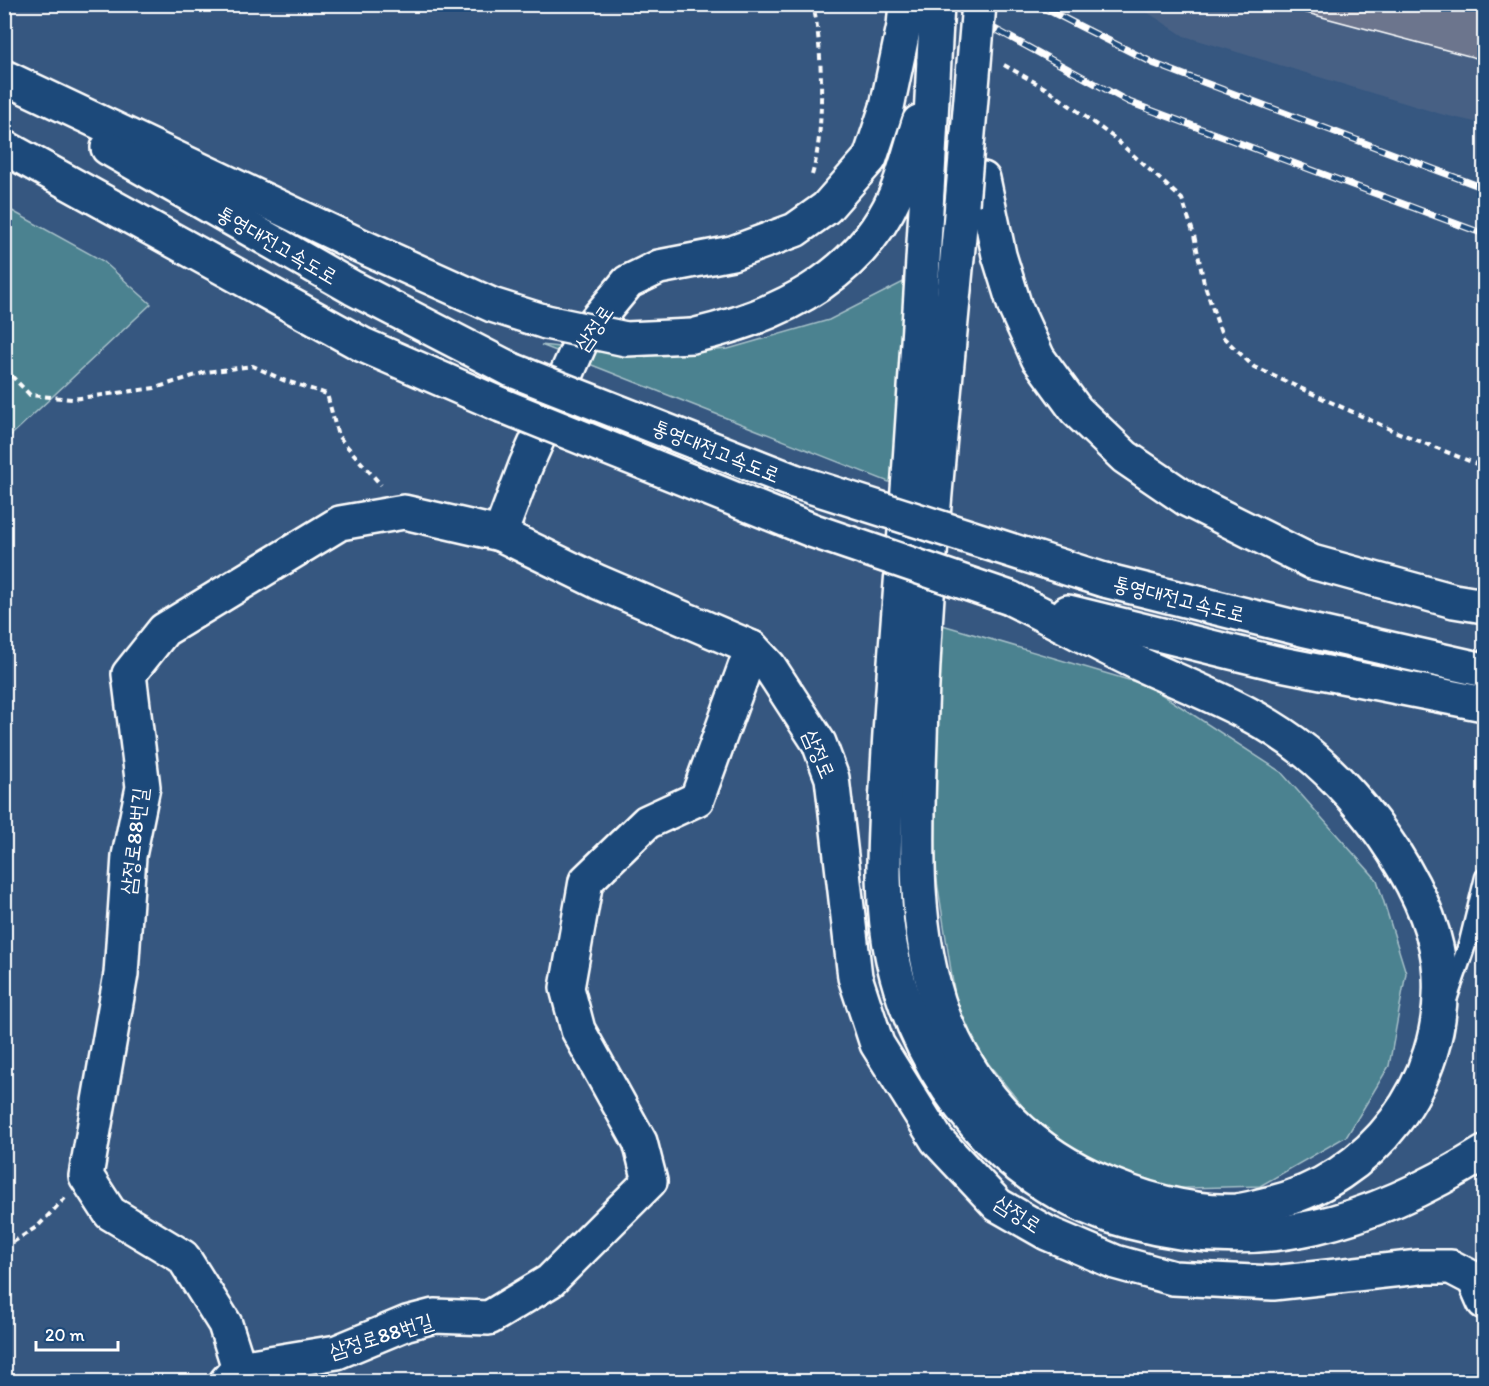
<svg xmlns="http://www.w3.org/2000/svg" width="1489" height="1386" viewBox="0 0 1489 1386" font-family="Itim,'Poor Story',sans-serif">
<rect width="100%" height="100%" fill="#365780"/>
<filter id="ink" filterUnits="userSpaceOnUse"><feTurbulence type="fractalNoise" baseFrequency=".0167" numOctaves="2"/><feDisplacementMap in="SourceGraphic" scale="12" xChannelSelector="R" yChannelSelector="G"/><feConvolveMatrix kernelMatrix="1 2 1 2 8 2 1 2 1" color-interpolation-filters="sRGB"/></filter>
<g filter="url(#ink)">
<!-- built -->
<path fill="#466084" d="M 1136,5 L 1484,5 L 1484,124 L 1444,115 L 1184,36 Z"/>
<!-- green -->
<g fill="#4c8290" stroke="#a6c0c8" stroke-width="1.5">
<path d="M 5,207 L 103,261 L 151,304 L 5,441 Z"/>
<path d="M 921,273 L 899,486 L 541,345 L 641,356 L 728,349 L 829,320 Z"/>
<path d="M 939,624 L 1149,686 L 1281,772 L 1377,880 L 1406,973 L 1389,1066 L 1347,1136 L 1260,1186 L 1153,1189 L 1043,1132 L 960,1028 L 935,868 Z"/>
</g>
<!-- building -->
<path fill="#6c758d" stroke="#fff" stroke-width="1.5" d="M 1273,4 L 1484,4 L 1484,60 Z"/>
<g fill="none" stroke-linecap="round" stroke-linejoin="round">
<!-- service casing -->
<g stroke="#fff" stroke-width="21">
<path id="service" d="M 1449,997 L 1468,942 L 1484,877"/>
</g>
<!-- minor casing -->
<g stroke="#fff" stroke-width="38">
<g id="minor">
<path d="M 500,534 L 526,465 L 584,335 L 628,282 L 659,267 L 732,253 L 795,230 L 826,208 L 870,158 L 887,107"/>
<path d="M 239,1368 L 225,1324 L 183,1257 L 110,1213 L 86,1176 L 121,974 L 129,856 L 143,787 L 129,674 L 164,630 L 340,523 L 404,512 L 500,534 L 598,582 L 752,648 L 769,666 L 819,743 L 832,778 L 855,977 L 877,1044 L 937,1140 L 998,1205 L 1047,1233 L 1115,1262 L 1173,1278 L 1273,1283 L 1420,1267 L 1451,1267 L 1474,1279 L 1484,1302"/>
<path d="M 226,1382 L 239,1368 L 337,1352 L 407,1323 L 434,1316 L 489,1318 L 550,1281 L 650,1181 L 640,1142 L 578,1030 L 567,988 L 586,881 L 647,822 L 697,799 L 752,648"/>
</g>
</g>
<!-- motorway casing -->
<g stroke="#fff" stroke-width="38">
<g id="motorway">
<path d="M 934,59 C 925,239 914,418 900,597 C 895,660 890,723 887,787 C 884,844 880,903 893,960 C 921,1082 1006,1190 1131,1222 C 1262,1257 1372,1223 1484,1153"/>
<path d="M 4,77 L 359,245 L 492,305 L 546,322"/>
<path d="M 4,147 L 363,345 L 501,405"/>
<path d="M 108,148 L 353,288 L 512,370"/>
<path d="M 983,179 L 999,255 L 1015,307 L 1038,358 L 1076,410 L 1125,457 L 1188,500 L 1312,562 L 1454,601 L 1484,606"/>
<path d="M 962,204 C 946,382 925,560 920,739 C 917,830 911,928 943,1015 C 970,1086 1022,1145 1092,1177 C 1136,1197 1186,1213 1236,1211 C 1247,1210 1258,1206 1268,1204 C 1372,1180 1446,1083 1440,975 C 1436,896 1365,799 1305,751 C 1257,712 1199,691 1144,666 C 1099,645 1055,620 1010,598"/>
<path d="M 692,336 C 776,317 858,279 895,196 C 905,173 911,147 919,122"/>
<path d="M 1104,580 L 1306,630 L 1484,670"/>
<path d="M 1068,612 L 1276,663 L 1484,704"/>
</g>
</g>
<!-- path -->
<g stroke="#fff" stroke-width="4" stroke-dasharray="6 4.5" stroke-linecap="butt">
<path d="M 1004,65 L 1047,89 L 1113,137 L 1182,199 L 1194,235 L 1204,283 L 1222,336 L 1254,367 L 1392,430 L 1484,467"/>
<path d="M 812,175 C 825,133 823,48 813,4"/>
<path d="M 4,368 L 30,395 L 72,399 L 155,388 L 206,372 L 253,366 L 283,380 L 327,394 L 338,436 L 381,485"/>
<path d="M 4,1248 L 38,1226 L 65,1198"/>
</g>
<!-- service -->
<use href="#service" stroke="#1f4a7a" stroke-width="16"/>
<!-- minor -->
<use href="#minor" stroke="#1f4a7a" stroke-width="33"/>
<!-- motorway -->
<use href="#motorway" stroke="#1f4a7a" stroke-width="33"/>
<!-- rail casing -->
<g stroke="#fff" stroke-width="7">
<g id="rail">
<path d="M 949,4 L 1129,102 L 1484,234"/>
<path d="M 1036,4 L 1155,64 L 1484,188"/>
</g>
</g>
<!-- rail -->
<use href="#rail" stroke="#1f4a7a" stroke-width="4.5" stroke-dasharray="14" stroke-linecap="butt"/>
<!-- minor-bridge casing -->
<g stroke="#fff" stroke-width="38" stroke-linecap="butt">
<path id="minor-bridge" d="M 887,107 L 904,26 L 906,4"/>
</g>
<!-- motorway-bridge casing -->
<g stroke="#fff" stroke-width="38" stroke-linecap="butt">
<g id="motorway-bridge">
<path d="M 934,59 L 937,4"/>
<path d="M 962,204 L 979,4"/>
<path d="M 546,322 L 626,339 L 692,336"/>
<path d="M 512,370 L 794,481 L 1104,580"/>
<path d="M 501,405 L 814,531 L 1010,598"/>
</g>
</g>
<!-- minor-bridge -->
<use href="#minor-bridge" stroke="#1f4a7a" stroke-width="33"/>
<!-- motorway-bridge -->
<use href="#motorway-bridge" stroke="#1f4a7a" stroke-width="33"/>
</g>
</g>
<g text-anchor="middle" stroke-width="4.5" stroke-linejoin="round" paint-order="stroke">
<!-- street labels -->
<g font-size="21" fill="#fff" stroke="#1f4a7a">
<text transform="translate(277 245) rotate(30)" y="7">통영대전고속도로</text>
<text transform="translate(594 328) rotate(-55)" y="7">삼정로</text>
<text transform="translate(716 451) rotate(22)" y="7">통영대전고속도로</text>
<text transform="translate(1179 599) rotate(14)" y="7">통영대전고속도로</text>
<text transform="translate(819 754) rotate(67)" y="7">삼정로</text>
<text transform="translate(134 841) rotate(-83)" y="7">삼정로88번길</text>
<text transform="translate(1018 1214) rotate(33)" y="7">삼정로</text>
<text transform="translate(381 1336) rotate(-17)" y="7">삼정로88번길</text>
</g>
</g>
<!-- margin -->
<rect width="1489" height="1386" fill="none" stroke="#1f4a7a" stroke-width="24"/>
<rect x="12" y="12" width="1465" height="1362" fill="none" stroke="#fff" stroke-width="2" filter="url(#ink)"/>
<!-- scale -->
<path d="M36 1341v9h82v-9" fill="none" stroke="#ffffff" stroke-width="3"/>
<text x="45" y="1341" font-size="18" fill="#ffffff" stroke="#1f4a7a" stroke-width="4.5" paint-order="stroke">20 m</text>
</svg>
